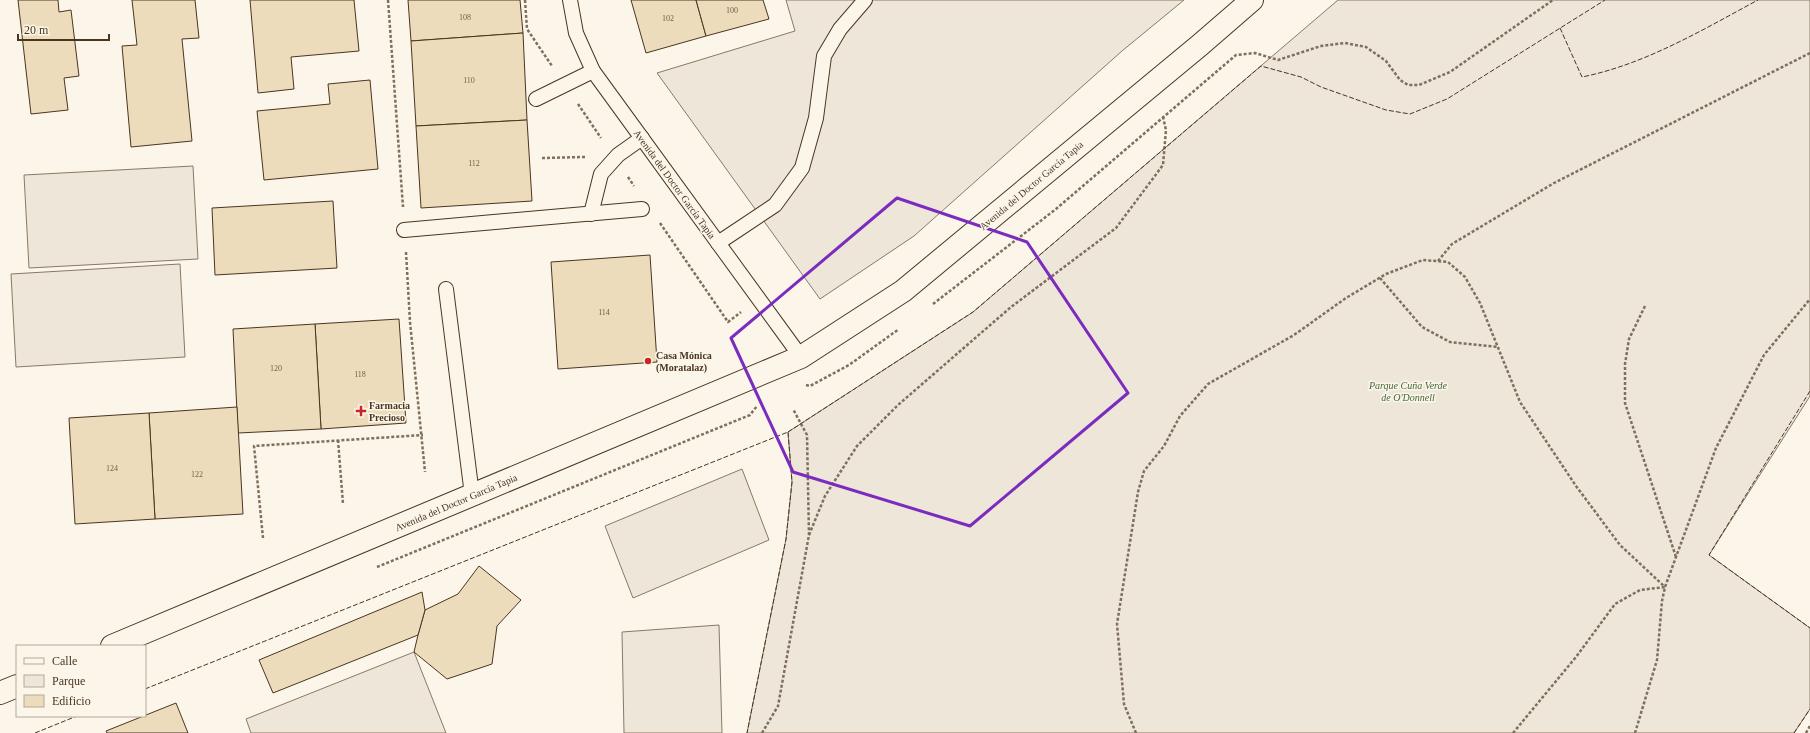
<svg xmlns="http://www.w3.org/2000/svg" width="1810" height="733" viewBox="0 0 1810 733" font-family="Georgia,serif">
<rect width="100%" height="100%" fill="#fbf6e9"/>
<!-- green -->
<g fill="#ede6d9" stroke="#887966">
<path d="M 786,0 L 1184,0 L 1122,51 L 914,236 L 820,299 L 657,73 L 795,31 Z"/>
<path d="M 1338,0 L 1810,0 L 1810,396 L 1709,555 L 1810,628 L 1810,709 L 1794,733 L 747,733 L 786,539 L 792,482 L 788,432 L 973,312 Z"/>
<path d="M 193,166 L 198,259 L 29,268 L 24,175 Z"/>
<path d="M 180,264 L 185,357 L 16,367 L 11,274 Z"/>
<path d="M 742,469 L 769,540 L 633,598 L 605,526 Z"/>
<path d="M 719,625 L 722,733 L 624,733 L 622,632 Z"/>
<path d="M 414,652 L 446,733 L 251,733 L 246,719 Z"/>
</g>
<!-- building -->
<g fill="#ecdcbc" stroke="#4a3520">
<path d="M 18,0 L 58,0 L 59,12 L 71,10 L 79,76 L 64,78 L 68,110 L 31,114 Z"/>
<path d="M 132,0 L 195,0 L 199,38 L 182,39 L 192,141 L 131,147 L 122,46 L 137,45 Z"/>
<path d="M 250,0 L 354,0 L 359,51 L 291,57 L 294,89 L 258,93 Z"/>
<path d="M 408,0 L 520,0 L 523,33 L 411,41 Z"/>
<path d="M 631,0 L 696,0 L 706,36 L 646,53 Z"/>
<path d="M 696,0 L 763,0 L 769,19 L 706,36 Z"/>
<path d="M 523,33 L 527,120 L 416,126 L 411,41 Z"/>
<path d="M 370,80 L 378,169 L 264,180 L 257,111 L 330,104 L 328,84 Z"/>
<path d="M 527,120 L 532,201 L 421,208 L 416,126 Z"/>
<path d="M 333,201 L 337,268 L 215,275 L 212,208 Z"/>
<path d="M 650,255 L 657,362 L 558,369 L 551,262 Z"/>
<path d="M 399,319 L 406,423 L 321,429 L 315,324 Z"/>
<path d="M 315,324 L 321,429 L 238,433 L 233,329 Z"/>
<path d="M 237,407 L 243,514 L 155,519 L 149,413 Z"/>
<path d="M 149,413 L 155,519 L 75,524 L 69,418 Z"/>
<path d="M 479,566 L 521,600 L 497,626 L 492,664 L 447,679 L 414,652 L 418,635 L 425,610 L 458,594 Z"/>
<path d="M 422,592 L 425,610 L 418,635 L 273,693 L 259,660 Z"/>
<path d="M 176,703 L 188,733 L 107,733 L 106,731 Z"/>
</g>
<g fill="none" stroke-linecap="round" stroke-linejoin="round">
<!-- lane casing -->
<g stroke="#4a3520" stroke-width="16">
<g id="lane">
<path d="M 570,0 L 576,33 L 593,71 L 801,357"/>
<path d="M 536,99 L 593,71"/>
<path d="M 591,214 L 601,174 L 618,155 L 642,138"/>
<path d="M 404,230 L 642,209"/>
<path d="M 718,243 L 775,205 L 802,168 L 816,118 L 824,56 L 840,29 L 865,0"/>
<path d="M 446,289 L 472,495"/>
</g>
</g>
<!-- secondary casing -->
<g stroke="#4a3520" stroke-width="24">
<g id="secondary">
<path d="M 112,646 L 801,357 L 903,291 L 1200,45 L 1252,0"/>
<path d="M 0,693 L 17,686"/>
</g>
</g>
<!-- path -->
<g stroke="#7f6f5c" stroke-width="2.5" stroke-dasharray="3 2" stroke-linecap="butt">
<path d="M 388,0 L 403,207"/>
<path d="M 525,0 L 527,29 L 552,66"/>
<path d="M 578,104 L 601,138"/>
<path d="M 542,158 L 585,157"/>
<path d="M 628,177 L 634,186"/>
<path d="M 660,223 L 728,322 L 741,312"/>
<path d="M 406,252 L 410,322 L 425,472"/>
<path d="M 1438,261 L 1452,244 L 1554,183 L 1810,53"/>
<path d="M 1380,278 L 1422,327 L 1450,342 L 1498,347"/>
<path d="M 933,304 L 1056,209 L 1236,55 L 1255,53 L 1278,60 L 1321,46 L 1345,43 L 1366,47 L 1386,61 L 1400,80 L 1408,85 L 1419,85 L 1450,72 L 1553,0"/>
<path d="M 1645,306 L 1629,339 L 1625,364 L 1625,403 L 1676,557"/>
<path d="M 806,385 L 810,386 L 849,365 L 899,329"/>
<path d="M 338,440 L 343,504"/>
<path d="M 809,535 L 825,496 L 857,446 L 898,405 L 1011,307 L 1116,228 L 1163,165 L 1166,130 L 1163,117"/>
<path d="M 263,538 L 254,446 L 423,435"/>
<path d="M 377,567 L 750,415 L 757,406"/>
<path d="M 762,733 L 778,706 L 809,535 L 807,435 L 793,409"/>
<path d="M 1136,733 L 1124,704 L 1117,624 L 1138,492 L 1144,471 L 1164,446 L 1180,416 L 1208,384 L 1294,335 L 1346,298 L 1386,274 L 1423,260 L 1448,262 L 1465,277 L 1480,303 L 1520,402 L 1576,486 L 1620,545 L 1665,587"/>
<path d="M 1513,733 L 1576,657 L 1615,604 L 1640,590 L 1665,587"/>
<path d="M 1635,733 L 1657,660 L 1662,601 L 1665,587 L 1716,448 L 1764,355 L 1810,299"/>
<path d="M 1806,733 L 1810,726"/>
</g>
<!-- lane -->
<use href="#lane" stroke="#fbf6e9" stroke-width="14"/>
<!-- secondary -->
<use href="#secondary" stroke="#fbf6e9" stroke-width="22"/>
<!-- fence -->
<g stroke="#4a3520" stroke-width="1" stroke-dasharray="5 2" stroke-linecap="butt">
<path d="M 1560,28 L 1582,77 C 1646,64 1702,30 1758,0"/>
<path d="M 1810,391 L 1709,555 L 1810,628"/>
<path d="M 788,432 L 973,312 L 1261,66 L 1301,77 L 1321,87 L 1386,110 L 1410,114 L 1447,99 L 1605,0"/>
<path d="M 145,689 L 788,432 L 792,482 L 786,539 L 747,733"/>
<path d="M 35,733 L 77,716"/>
<path d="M 1794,733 L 1810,709"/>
</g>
</g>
<!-- marked area -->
<path fill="none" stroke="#7b2cbf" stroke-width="3" stroke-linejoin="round" d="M 897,198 L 1027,242 L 1128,393 L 970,526 L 793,472 L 731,338 Z"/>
<!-- markers -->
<g fill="#c62828" stroke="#fbf6e9" stroke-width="1.5">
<circle cx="648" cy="361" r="4"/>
<path d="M359 405h4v4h4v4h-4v4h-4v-4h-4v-4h4z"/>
</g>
<g text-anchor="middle" stroke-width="3" stroke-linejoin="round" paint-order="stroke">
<!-- number labels -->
<g font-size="8" fill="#725f47">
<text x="732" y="13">100</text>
<text x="465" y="20">108</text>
<text x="668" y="21">102</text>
<text x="469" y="83">110</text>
<text x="474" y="166">112</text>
<text x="604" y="315">114</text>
<text x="276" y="371">120</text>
<text x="360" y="377">118</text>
<text x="112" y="471">124</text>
<text x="197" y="477">122</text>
</g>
<!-- street labels -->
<g font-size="10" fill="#4a3520" stroke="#fbf6e9">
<text transform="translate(675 184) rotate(54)" y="4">Avenida del Doctor García Tapia</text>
<text transform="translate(1031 185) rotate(-40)" y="4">Avenida del Doctor García Tapia</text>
<text transform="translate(456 502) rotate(-23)" y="4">Avenida del Doctor García Tapia</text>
</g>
<!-- poi labels -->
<g font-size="10" font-weight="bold" fill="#4a3520" stroke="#fbf6e9" text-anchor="start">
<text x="656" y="359">Casa Mónica<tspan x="656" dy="12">(Moratalaz)</tspan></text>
<text x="369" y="409">Farmacia<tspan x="369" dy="12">Precioso</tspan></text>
</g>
<!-- park labels -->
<g font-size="10" font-style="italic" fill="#436837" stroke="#fbf6e9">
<text x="1408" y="389">Parque Cuña Verde<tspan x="1408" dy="12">de O'Donnell</tspan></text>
</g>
</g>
<!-- legend -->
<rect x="16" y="645" width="130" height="72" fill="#fbf6e9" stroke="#b4a999"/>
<rect x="24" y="658" width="20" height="6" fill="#fbf6e9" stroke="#b4a999"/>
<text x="52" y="665" font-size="12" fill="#4a3520">Calle</text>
<rect x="24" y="675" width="20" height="12" fill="#ede6d9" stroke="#b4a999"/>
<text x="52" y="685" font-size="12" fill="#4a3520">Parque</text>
<rect x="24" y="695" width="20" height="12" fill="#ecdcbc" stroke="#b4a999"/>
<text x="52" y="705" font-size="12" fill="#4a3520">Edificio</text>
<!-- scale -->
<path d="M18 34v6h91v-6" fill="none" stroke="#4a3520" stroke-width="2"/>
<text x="24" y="34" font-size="12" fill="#4a3520" stroke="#fbf6e9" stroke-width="3" paint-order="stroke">20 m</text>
</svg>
